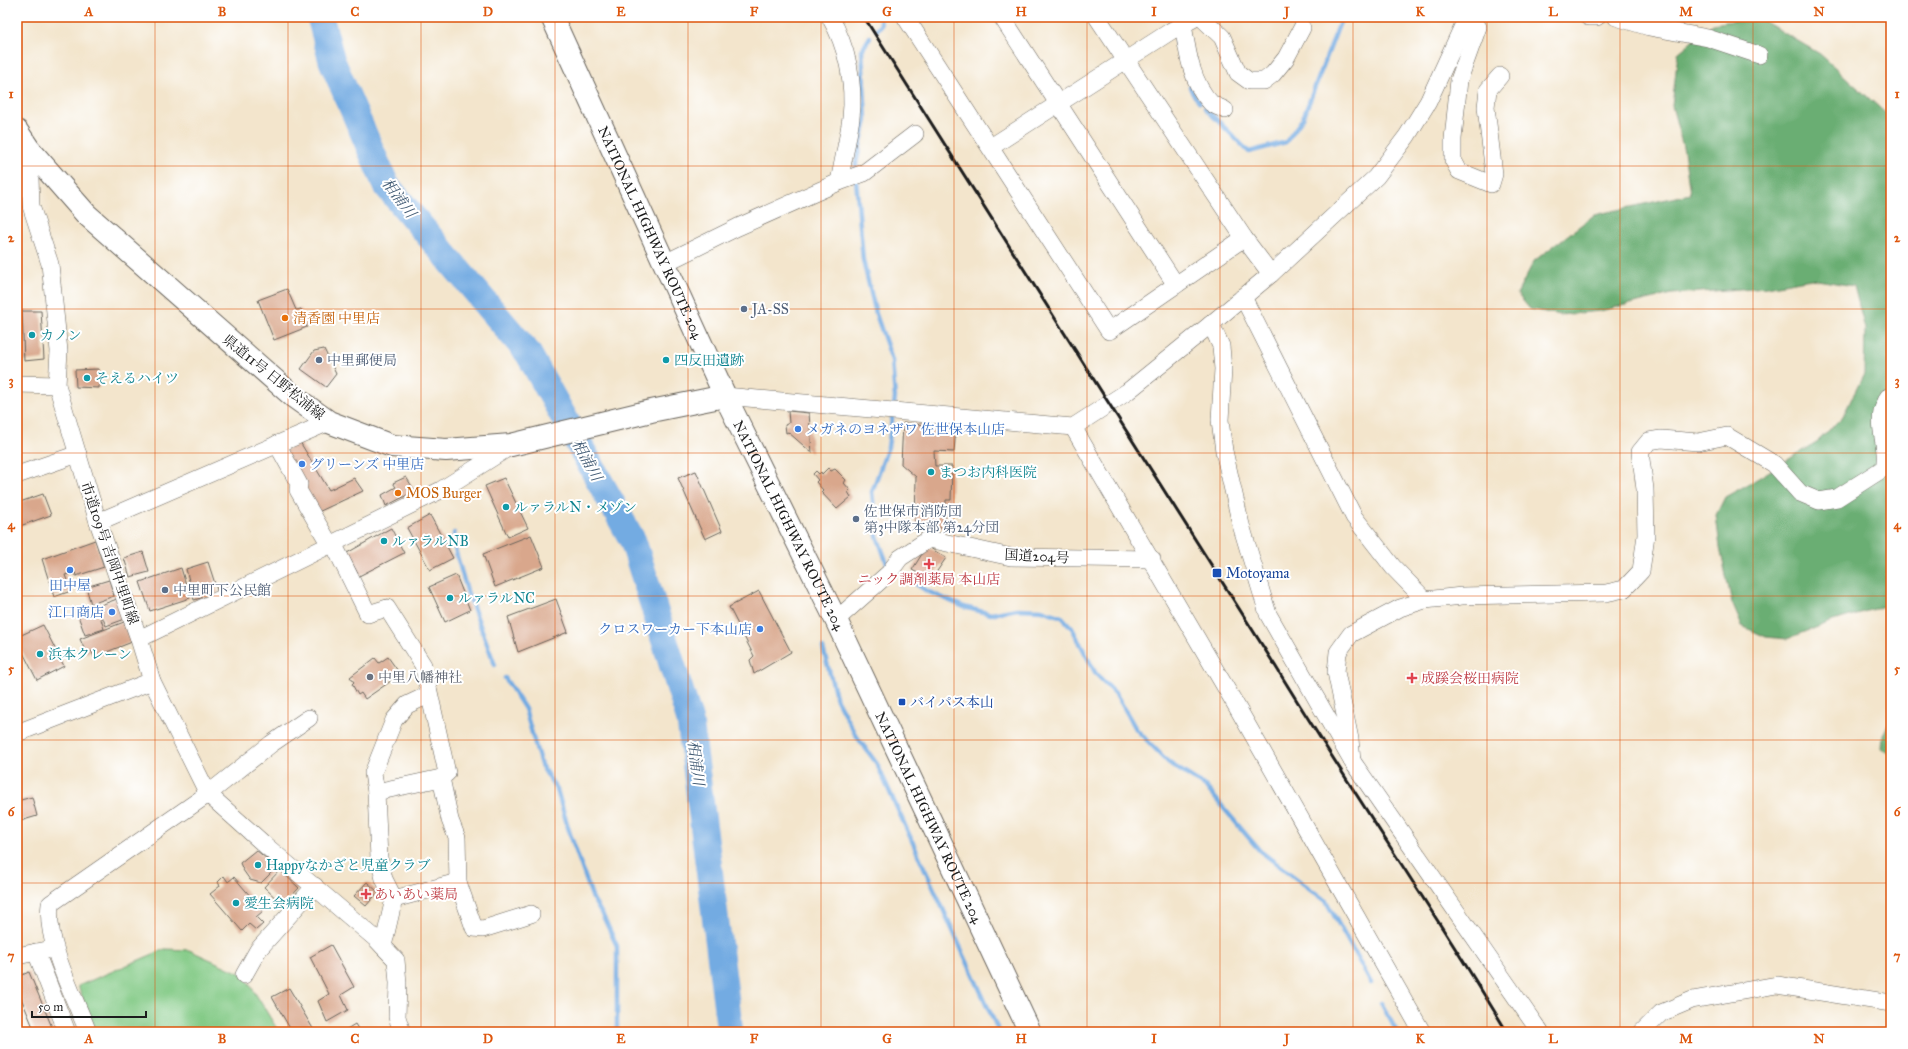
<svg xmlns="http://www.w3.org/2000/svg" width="1908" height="1049" viewBox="0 0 1908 1049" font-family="'IM FELL Great Primer','Noto Serif JP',serif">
<rect width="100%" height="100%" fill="#fff"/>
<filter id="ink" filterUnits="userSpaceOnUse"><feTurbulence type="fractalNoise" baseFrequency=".025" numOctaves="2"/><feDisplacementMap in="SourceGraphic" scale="8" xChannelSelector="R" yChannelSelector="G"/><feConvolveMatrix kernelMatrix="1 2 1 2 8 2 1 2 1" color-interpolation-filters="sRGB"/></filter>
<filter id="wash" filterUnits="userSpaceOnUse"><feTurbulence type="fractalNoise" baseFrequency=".012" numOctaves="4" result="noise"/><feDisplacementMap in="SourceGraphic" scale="16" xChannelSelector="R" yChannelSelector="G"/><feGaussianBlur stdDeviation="0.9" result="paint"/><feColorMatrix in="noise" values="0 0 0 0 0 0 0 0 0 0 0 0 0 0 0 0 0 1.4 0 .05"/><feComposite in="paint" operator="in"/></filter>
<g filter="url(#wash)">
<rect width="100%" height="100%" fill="#f3e5cc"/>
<!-- green -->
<path fill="#83ca86" stroke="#507351" d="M 165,949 L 189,950 L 244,975 L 279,1032 L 96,1032 L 78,986 Z"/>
<!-- forest -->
<g fill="#6aae73" stroke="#436548">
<path d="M 1757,17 L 1820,54 L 1891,118 L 1891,604 L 1833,621 L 1787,639 L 1766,637 L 1742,626 L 1732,603 L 1720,548 L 1716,515 L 1725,497 L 1752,482 L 1818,441 L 1843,416 L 1864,374 L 1865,329 L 1854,286 L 1811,279 L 1767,287 L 1672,294 L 1600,311 L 1560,315 L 1530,309 L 1517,294 L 1534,261 L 1594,215 L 1690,194 L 1684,151 L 1672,106 L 1678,53 L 1713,24 Z"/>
<path d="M 1891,720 L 1891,754 L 1882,749 L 1883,734 Z"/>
</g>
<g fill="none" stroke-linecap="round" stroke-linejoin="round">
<!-- stream -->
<g stroke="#73abe2" stroke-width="4.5">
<path d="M 1175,17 L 1175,25"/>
<path d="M 877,30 L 881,25 L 880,17"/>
<path d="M 1176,33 L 1176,42 L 1180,55"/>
<path d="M 1190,87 L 1193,94 L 1200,102"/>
<path d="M 1205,108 L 1249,152 L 1286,142 L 1303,118 L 1342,17"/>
<path d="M 856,171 L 856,163 L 866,120 L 862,50 L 870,37"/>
<path d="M 856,179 L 863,260 L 876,314 L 892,360 L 895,398 L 888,447 L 872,492 L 877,536 L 888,566"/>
<path d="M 454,533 L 455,549 L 467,591 L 495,665"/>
<path d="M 894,570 L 927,591 L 964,607 L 991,614 L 1017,609 L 1042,610 L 1062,617 L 1072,628 L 1096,674 L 1116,694 L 1136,729 L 1169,763 L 1205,786 L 1260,851 L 1326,901 L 1371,983"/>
<path d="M 823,648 L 837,700 L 855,734 L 877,764 L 999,1032"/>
<path d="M 505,678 L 525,709 L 541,765 L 557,790 L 570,834 L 593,899 L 604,918 L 617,946 L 617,1032"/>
<path d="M 1381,1003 L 1397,1032"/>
</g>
<!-- river -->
<path stroke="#73abe2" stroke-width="27" d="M 320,17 L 332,61 L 386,185 L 528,353 L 633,541 L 690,721 L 730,1032"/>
</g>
<g id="blocks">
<!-- building -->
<g fill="#d9a78c">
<path d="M 287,289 L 296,310 L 301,309 L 307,327 L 274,340 L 258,300 Z"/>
<path d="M 22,311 L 41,311 L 44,359 L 24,361 Z"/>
<path d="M 324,349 L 336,374 L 326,387 L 301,369 L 314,351 Z"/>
<path d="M 99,369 L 99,388 L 76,387 L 75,370 Z"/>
<path d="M 788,411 L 809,413 L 812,453 L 788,432 L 786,433 L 785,425 L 789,423 Z"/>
<path d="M 903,423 L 956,428 L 954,452 L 934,451 L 935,466 L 952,466 L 951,500 L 946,500 L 945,528 L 915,527 L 916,477 L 901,464 Z"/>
<path d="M 300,442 L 329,490 L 354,478 L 363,491 L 316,513 L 284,451 Z"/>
<path d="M 828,468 L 831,471 L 835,469 L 846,480 L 844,483 L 850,490 L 848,492 L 851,497 L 837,509 L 821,492 L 823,490 L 816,482 L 818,480 L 813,474 L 816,471 L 819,474 L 821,472 L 822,474 Z"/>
<path d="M 696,471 L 722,531 L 705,539 L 678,478 Z"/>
<path d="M 406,477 L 415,491 L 386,506 L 382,495 L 396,487 L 393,483 Z"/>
<path d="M 504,478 L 528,528 L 508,537 L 485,486 Z"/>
<path d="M 43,494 L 51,515 L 17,527 L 17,503 Z"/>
<path d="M 430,515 L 453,558 L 430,570 L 407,528 Z"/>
<path d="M 391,528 L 404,553 L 359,576 L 347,553 Z"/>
<path d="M 531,535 L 544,567 L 495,587 L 483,554 Z"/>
<path d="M 95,540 L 104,567 L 76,576 L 75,572 L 65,575 L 71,591 L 54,597 L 42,559 Z"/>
<path d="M 927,546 L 946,558 L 931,580 L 912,570 Z"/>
<path d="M 143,552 L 149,572 L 130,577 L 124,558 Z"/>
<path d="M 208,562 L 218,593 L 194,600 L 186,569 Z"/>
<path d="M 181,568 L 190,598 L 150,611 L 140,582 Z"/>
<path d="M 456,575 L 470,610 L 445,622 L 429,587 Z"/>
<path d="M 109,580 L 114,596 L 91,604 L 86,587 Z"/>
<path d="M 759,591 L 791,652 L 754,674 L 750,660 L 754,656 L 729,607 Z"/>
<path d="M 117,599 L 125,619 L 106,626 L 98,606 Z"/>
<path d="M 556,599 L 568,632 L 518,652 L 508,617 Z"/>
<path d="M 97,606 L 104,629 L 85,635 L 77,613 Z"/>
<path d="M 124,622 L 132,642 L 94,657 L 92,651 L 86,653 L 80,639 Z"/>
<path d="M 43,625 L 64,666 L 37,680 L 17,641 L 17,637 Z"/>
<path d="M 388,657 L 398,671 L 389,678 L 391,681 L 365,699 L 361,693 L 358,695 L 352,684 L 354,682 L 350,677 L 375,658 L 379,663 Z"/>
<path d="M 32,797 L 37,816 L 17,822 L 17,801 Z"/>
<path d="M 256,850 L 277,867 L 261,883 L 250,880 L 243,870 L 240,863 Z"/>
<path d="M 280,870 L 299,888 L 283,905 L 264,887 Z"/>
<path d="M 224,876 L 228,882 L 234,877 L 263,911 L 256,917 L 263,924 L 256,930 L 249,924 L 242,931 L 210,894 L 220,886 L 218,882 Z"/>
<path d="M 367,882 L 378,892 L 366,906 L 354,896 Z"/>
<path d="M 331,945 L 354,987 L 341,995 L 348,1010 L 327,1022 L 318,1001 L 329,994 L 310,957 Z"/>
<path d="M 29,972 L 54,1032 L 35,1032 L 17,988 L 17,977 Z"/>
<path d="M 289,988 L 315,1032 L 292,1032 L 272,997 Z"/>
<path d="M 355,1024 L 360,1032 L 342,1032 Z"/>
</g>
</g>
</g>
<g filter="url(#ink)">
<use href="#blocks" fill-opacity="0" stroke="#67625a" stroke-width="1"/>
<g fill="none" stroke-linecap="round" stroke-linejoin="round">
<!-- minor casing -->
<g stroke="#67625a" stroke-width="18">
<g id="minor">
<path d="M 830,17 C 847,46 855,84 851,118 C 848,139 843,161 839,182"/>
<path d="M 908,17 L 906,18 L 1109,331 L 1244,238"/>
<path d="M 1002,17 L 1176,285"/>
<path d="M 1097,17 L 1244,238 L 1271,274"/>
<path d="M 1201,17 L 1222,37 L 1238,73 L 1249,81 L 1264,81 L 1273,74 L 1286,58 L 1302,28"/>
<path d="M 1588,17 L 1597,17"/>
<path d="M 1616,17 L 1649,27 L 1708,38 L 1759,55"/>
<path d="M 1465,21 L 1478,27 L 1459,80 L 1453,139 L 1453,160 L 1459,171 L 1491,184 L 1494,174 L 1486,107 L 1488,90 L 1500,76"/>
<path d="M 1183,24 C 1187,50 1191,83 1211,103 C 1215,106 1221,108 1225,110"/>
<path d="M 991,147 L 1171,31 L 1193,19 L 1193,17"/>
<path d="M 29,149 L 31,206 L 50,264 L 59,351 L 57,385 L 98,522 L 139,639 L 152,681 L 208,794 L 265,845 L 376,939 L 396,960 L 398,983 L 397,1017 L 402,1032"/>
<path d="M 665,263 L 738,227 L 839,182 L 864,173 L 915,134"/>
<path d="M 1243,297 L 1354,517 L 1393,567 L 1425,600"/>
<path d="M 1211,324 L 1221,346 L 1223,369 L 1220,420 L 1224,451 L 1241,525 L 1268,614 L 1352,761 L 1540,1032"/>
<path d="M 17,384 L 57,385"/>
<path d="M 725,396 L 1073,427 L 1127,392 L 1211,324 L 1271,274 L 1376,177 L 1407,136 L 1428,102 L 1467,17"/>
<path d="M 1073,427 L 1237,707 L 1422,1032"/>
<path d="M 277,444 L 299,484 L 298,490 L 330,545"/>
<path d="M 17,475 L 78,454"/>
<path d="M 98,522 L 329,422"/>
<path d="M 333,543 L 368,614 L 387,608 L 423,665 L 447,773 L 441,778 L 450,820 L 457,838 L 458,882 L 474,928 L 483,929 L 531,914"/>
<path d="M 836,620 L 889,573 L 900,558 L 929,539 L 1011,557 L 1152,559"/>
<path d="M 139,639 L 441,490 L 511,446"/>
<path d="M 17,733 L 152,681"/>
<path d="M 1352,761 L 1350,739 L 1336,672 L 1338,652 L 1351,634 L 1400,608 L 1425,600 L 1462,596 L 1606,593 L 1624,589 L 1641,571 L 1646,535 L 1645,489 L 1640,452 L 1649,441 L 1661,439 L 1698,442 L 1727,436 L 1774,464 L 1800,493 L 1819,501 L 1837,498 L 1884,468 C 1889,448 1878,431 1882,412 C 1883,407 1886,402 1888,397 L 1891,396"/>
<path d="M 376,792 L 441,778"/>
<path d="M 394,899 L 458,882"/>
<path d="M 383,946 L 394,899 L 384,879 L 379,858 L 376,792 L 373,773 L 394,720 L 407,705 L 428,695"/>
<path d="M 36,952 L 67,1032"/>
<path d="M 17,956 L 47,950"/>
<path d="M 244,975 L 258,950 L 315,886"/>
<path d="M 88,1032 C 74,996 45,942 50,904 L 208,794 L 271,744 L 309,718"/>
<path d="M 1642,1032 L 1661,1013 L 1692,1000 L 1777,985 L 1891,1003"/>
</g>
</g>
<!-- major casing -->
<g stroke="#67625a" stroke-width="24">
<path id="major" d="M 17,131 L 29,149 L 86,214 L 294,397 L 329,422 L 392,446 L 446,450 L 511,445 L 651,411 L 725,396"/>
</g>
<!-- highway casing -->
<g stroke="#67625a" stroke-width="24">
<g id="highway">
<path id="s1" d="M 552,17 L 725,396 L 836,620 L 1030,1032"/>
</g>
</g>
<!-- minor -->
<use href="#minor" stroke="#fff" stroke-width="17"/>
<!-- major -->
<use href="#major" stroke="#fff" stroke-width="22"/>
<!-- highway -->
<use href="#highway" stroke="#fff" stroke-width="22"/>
<!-- rail -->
<path stroke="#1c1c1c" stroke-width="3" d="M 864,17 L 1276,667 C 1351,790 1433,909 1507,1032"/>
</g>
</g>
<!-- grid -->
<path fill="none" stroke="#de560d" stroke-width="1" stroke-opacity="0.55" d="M 155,17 L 155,1032M 288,17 L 288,1032M 421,17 L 421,1032M 555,17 L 555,1032M 688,17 L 688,1032M 821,17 L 821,1032M 954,17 L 954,1032M 1087,17 L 1087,1032M 1220,17 L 1220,1032M 1353,17 L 1353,1032M 1487,17 L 1487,1032M 1620,17 L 1620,1032M 1753,17 L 1753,1032M 17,166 L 1891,166M 17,309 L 1891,309M 17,453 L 1891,453M 17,596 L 1891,596M 17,740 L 1891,740M 17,883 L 1891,883"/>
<!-- markers -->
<g fill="#5c6f8a" stroke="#fff" stroke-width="1.5">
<circle cx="744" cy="309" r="4"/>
<circle cx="319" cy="360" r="4"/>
<circle cx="856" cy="519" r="4"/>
<circle cx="165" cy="590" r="4"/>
</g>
<g fill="#e8710a" stroke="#fff" stroke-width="1.5">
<circle cx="285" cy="318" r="4"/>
<circle cx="398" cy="493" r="4"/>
</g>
<g fill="#0f9aa8" stroke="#fff" stroke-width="1.5">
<circle cx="32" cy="335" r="4"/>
<circle cx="666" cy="360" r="4"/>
<circle cx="87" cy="378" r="4"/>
<circle cx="931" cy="472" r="4"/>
<circle cx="506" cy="507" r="4"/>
<circle cx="384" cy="541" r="4"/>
<circle cx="450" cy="598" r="4"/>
<circle cx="40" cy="654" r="4"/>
<circle cx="258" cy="865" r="4"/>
<circle cx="236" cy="903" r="4"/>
</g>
<g fill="#3f7fe0" stroke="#fff" stroke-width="1.5">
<circle cx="798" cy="429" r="4"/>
<circle cx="302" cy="464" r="4"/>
<circle cx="70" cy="570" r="4"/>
<circle cx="112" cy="612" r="4"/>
<circle cx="760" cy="629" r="4"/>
</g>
<g fill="#e0444e" stroke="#fff" stroke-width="1.5">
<path d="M927 558h4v4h4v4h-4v4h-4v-4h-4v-4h4z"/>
<path d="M1410 672h4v4h4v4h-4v4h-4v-4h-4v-4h4z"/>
<path d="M364 888h4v4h4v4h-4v4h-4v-4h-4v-4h4z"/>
</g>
<g fill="#1a4fb4" stroke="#fff" stroke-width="1.5">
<rect x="1212" y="568" width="10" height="10" rx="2"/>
<rect x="898" y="698" width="8" height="8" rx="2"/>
</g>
<circle fill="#6b7280" stroke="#fff" stroke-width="1.5" cx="370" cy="677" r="4"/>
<g text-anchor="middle" stroke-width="4" stroke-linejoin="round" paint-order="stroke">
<!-- street labels -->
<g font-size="14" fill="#1c1c1c" stroke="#fff">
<text dy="5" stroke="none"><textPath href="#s1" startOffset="237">NATIONAL HIGHWAY ROUTE 204</textPath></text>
<text transform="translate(274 377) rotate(39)" y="5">県道11号 日野松浦線</text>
<text dy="5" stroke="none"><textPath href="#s1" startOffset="561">NATIONAL HIGHWAY ROUTE 204</textPath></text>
<text transform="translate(110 553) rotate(71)" y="5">市道109号 吉岡中里町線</text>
<text transform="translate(1037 556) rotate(3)" y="5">国道204号</text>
<text dy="5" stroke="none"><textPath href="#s1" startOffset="885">NATIONAL HIGHWAY ROUTE 204</textPath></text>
</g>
<!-- service labels -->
<g font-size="14" fill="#4e5e75" stroke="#fff" text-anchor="start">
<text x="752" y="314">JA-SS</text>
<text x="327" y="365">中里郵便局</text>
<text x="864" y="516">佐世保市消防団<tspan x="864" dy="16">第3中隊本部 第24分団</tspan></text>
<text x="173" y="595">中里町下公民館</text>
</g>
<!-- food labels -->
<g font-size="14" fill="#c56008" stroke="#fff" text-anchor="start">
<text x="293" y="323">清香園 中里店</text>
<text x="406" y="498">MOS Burger</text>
</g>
<!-- culture labels -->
<g font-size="14" fill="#0d838f" stroke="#fff" text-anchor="start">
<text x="40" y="340">カノン</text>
<text x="674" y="365">四反田遺跡</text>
<text x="95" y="383">そえるハイツ</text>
<text x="939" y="477">まつお内科医院</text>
<text x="514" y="512">ルァラルN・メゾン</text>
<text x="392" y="546">ルァラルNB</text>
<text x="458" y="603">ルァラルNC</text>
<text x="48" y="659">浜本クレーン</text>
<text x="266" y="870">Happyなかざと児童クラブ</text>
<text x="244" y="908">愛生会病院</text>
</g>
<!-- shop labels -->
<g font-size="14" fill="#366cbe" stroke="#fff" text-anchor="start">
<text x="806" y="434">メガネのヨネザワ 佐世保本山店</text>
<text x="310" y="469">グリーンズ 中里店</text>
<text x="70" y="590" text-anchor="middle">田中屋</text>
<text x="104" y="617" text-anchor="end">江口商店</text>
<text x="752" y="634" text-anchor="end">クロスワーカー下本山店</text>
</g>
<!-- transit labels -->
<g font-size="14" fill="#164399" stroke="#fff" text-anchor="start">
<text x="1226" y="578">Motoyama</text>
<text x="910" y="707">バイパス本山</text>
</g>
<!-- health labels -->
<g font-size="14" fill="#be3a42" stroke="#fff" text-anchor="start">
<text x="929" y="584" text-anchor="middle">ニック調剤薬局 本山店</text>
<text x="1421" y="683">成蹊会桜田病院</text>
<text x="374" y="899">あいあい薬局</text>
</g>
<!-- worship labels -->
<g font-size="14" fill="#5b616d" stroke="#fff" text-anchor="start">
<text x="378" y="682">中里八幡神社</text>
</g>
<!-- water labels -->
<g font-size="15" font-style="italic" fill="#435c75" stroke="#fff">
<text transform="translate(399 198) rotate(53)" y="5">相浦川</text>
<text transform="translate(587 460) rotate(61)" y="5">相浦川</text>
<text transform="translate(696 763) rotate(83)" y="5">相浦川</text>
</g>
</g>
<!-- margin -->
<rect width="1908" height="1049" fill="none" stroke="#fff" stroke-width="44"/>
<!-- scale -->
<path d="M32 1011v6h114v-6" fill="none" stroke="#1c1c1c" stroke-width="2"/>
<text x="38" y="1011" font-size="12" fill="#1c1c1c" stroke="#ffffff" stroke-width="3" paint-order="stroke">50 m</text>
<rect x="22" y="22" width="1864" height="1005" fill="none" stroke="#de560d" stroke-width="1.5"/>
<g font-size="13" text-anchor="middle" font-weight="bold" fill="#de560d">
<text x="89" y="16">A</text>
<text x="222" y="16">B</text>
<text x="355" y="16">C</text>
<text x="488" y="16">D</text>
<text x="621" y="16">E</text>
<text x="754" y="16">F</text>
<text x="887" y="16">G</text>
<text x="1021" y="16">H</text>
<text x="1154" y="16">I</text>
<text x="1287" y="16">J</text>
<text x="1420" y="16">K</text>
<text x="1553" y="16">L</text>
<text x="1686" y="16">M</text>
<text x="1819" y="16">N</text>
<text x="11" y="98">1</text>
<text x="1897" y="98">1</text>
<text x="11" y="242">2</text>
<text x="1897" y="242">2</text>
<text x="11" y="385">3</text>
<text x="1897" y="385">3</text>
<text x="11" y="529">4</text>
<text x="1897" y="529">4</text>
<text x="11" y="673">5</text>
<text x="1897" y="673">5</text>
<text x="11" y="816">6</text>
<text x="1897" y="816">6</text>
<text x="11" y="960">7</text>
<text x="1897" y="960">7</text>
<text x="89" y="1043">A</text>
<text x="222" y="1043">B</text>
<text x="355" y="1043">C</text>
<text x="488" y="1043">D</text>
<text x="621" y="1043">E</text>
<text x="754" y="1043">F</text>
<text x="887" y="1043">G</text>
<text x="1021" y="1043">H</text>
<text x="1154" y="1043">I</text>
<text x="1287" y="1043">J</text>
<text x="1420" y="1043">K</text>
<text x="1553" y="1043">L</text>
<text x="1686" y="1043">M</text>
<text x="1819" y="1043">N</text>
</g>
</svg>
